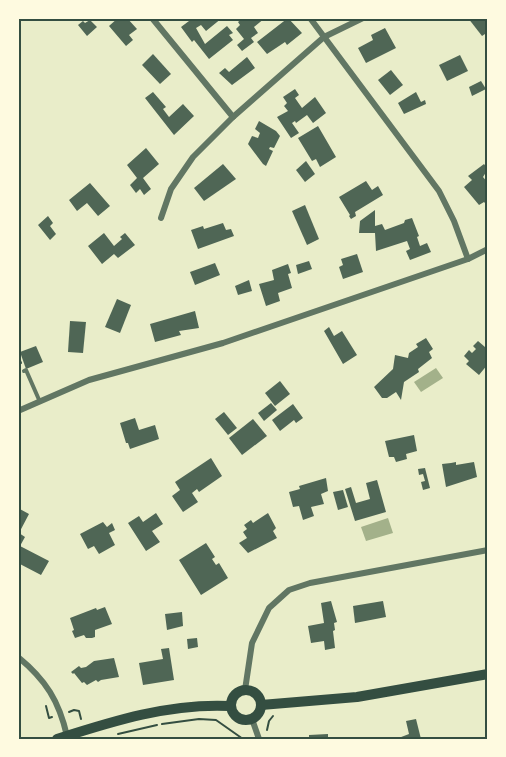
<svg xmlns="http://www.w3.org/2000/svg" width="506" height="757" viewBox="0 0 506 757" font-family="'Alegreya Sans',sans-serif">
<rect width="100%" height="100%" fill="#e9edc9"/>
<!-- water -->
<g fill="#a3b18a">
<path d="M 436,368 L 443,378 L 421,392 L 414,382 Z"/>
<path d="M 388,518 L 393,533 L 366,541 L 361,527 Z"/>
</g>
<!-- building -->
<g fill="#4f6655">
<path d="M 118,18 L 127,18 L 137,29 L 129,35 L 133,40 L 126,46 L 109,26 Z"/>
<path d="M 193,18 L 222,18 L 206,31 L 201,25 L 196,28 L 205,44 L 227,26 L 233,33 L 229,35 L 233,40 L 209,59 L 194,40 L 192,42 L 181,27 Z"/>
<path d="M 243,18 L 265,18 L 254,27 L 258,33 L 251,38 L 254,42 L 242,51 L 237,45 L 244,39 L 236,29 L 240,25 L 238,22 Z"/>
<path d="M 288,18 L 302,33 L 287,45 L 285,42 L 267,54 L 257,42 Z"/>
<path d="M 468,18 L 488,18 L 488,32 L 482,36 Z"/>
<path d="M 90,20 L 97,27 L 87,36 L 78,25 L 83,21 L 85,23 Z"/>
<path d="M 385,28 L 396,48 L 366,63 L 358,48 L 373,40 L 371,35 Z"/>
<path d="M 153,54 L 171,74 L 160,84 L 142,65 Z"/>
<path d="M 460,55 L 468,71 L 447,81 L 439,65 Z"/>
<path d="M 247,57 L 255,68 L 232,85 L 219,73 L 225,68 L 229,72 Z"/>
<path d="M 391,70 L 403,85 L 390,95 L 378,80 Z"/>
<path d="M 481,81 L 486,89 L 472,96 L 469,87 Z"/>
<path d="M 295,89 L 299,95 L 295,98 L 302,108 L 315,97 L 326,113 L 313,123 L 307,115 L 296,123 L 295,121 L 292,123 L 299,133 L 291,138 L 277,117 L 288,111 L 284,106 L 287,103 L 283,97 Z"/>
<path d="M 153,92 L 166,107 L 163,109 L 169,117 L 183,104 L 194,116 L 174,135 L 145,98 Z"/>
<path d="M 416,92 L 421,102 L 425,100 L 426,104 L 404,114 L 398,103 Z"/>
<path d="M 259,121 L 276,131 L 280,136 L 274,148 L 270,147 L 269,149 L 273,151 L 266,166 L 263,164 L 248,144 L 252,136 L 258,138 L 260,133 L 255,129 Z"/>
<path d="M 318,126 L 336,157 L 320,167 L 316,159 L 312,161 L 298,138 Z"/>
<path d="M 146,148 L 159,164 L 143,178 L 151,189 L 144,195 L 140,189 L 136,193 L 130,185 L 137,178 L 127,165 Z"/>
<path d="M 306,161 L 315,174 L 305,182 L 296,170 Z"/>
<path d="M 223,164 L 236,179 L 204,201 L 194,188 Z"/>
<path d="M 484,164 L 488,169 L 483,177 L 488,183 L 488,206 L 484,202 L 479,205 L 464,187 L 472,180 L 468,176 Z"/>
<path d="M 366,181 L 372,190 L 378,186 L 383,195 L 355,212 L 356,216 L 351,219 L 349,216 L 350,215 L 339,197 Z"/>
<path d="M 90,183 L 110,206 L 98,216 L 87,203 L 77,211 L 69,200 Z"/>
<path d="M 305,205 L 319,239 L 307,245 L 292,211 Z"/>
<path d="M 375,210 L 375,226 L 382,224 L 385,230 L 404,223 L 405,220 L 412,218 L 419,236 L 417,237 L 420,246 L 427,243 L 431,252 L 410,260 L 406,251 L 410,249 L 407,241 L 376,251 L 375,233 L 359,233 L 360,221 Z"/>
<path d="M 48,216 L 53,223 L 50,226 L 56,234 L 50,240 L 38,225 Z"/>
<path d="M 223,223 L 226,230 L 231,229 L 234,236 L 198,249 L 191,230 L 203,226 L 204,229 Z"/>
<path d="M 104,233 L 114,246 L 122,239 L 120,237 L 125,233 L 135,245 L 118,258 L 114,254 L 102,264 L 88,246 Z"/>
<path d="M 357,254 L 363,272 L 343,279 L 339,267 L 343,265 L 341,259 Z"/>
<path d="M 309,261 L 312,269 L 298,274 L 296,265 Z"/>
<path d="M 215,263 L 220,275 L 195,285 L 190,272 Z"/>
<path d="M 288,264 L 291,273 L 288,274 L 292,288 L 278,293 L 280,301 L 266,306 L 259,284 L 274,280 L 272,270 Z"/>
<path d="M 249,280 L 252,291 L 238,295 L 235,286 Z"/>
<path d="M 117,299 L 131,305 L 120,333 L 105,327 Z"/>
<path d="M 195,311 L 199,328 L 179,331 L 181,335 L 155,342 L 150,324 Z"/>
<path d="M 70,321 L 86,322 L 83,353 L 68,352 Z"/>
<path d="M 329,327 L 334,336 L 342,331 L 357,355 L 343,364 L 324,331 Z"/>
<path d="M 426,338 L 433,349 L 429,352 L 432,358 L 418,369 L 419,372 L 404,382 L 401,400 L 396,392 L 387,398 L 382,398 L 374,387 L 393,369 L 395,355 L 408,358 L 409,353 L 418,347 L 416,344 Z"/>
<path d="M 478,341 L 485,347 L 488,344 L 488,364 L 479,375 L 466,364 L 469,361 L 464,356 L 469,350 L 472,353 L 476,349 L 473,346 Z"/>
<path d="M 36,346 L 43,362 L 26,369 L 20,352 Z"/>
<path d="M 280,381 L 290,394 L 275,406 L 265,393 Z"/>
<path d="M 271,403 L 277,410 L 264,421 L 258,413 Z"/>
<path d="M 293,404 L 303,418 L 296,423 L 294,420 L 280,431 L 272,420 Z"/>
<path d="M 224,412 L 237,428 L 228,435 L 215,419 Z"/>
<path d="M 135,418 L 139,430 L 155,425 L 159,439 L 130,449 L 128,443 L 126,443 L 120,423 Z"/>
<path d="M 253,419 L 267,436 L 242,455 L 229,438 Z"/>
<path d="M 414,435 L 417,451 L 406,454 L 407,459 L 396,462 L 394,457 L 389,457 L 385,441 Z"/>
<path d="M 211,458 L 222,476 L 199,492 L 197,489 L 192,493 L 198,502 L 183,512 L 172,496 L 180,490 L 175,482 Z"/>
<path d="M 451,463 L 456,462 L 456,465 L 474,462 L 477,477 L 446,487 L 442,464 Z"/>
<path d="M 425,468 L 430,488 L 423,490 L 421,482 L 425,481 L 423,474 L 419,475 L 418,469 Z"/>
<path d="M 326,478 L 328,491 L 321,494 L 324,504 L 311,507 L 314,516 L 303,520 L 299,506 L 293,507 L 289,492 L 300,489 L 299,486 Z"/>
<path d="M 377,480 L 386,512 L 355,521 L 345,489 L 351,487 L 356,503 L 370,499 L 366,483 Z"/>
<path d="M 343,490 L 348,507 L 338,510 L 333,492 Z"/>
<path d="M 18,508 L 29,514 L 19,533 L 25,537 L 20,546 L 49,561 L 41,575 L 18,563 Z"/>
<path d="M 156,513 L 163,524 L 152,531 L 160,542 L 146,551 L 128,523 L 139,516 L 143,522 Z"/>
<path d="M 268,513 L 276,528 L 273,531 L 277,538 L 248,553 L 239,543 L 247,538 L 243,532 L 247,529 L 244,525 L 251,520 L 253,523 Z"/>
<path d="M 103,522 L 107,527 L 112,523 L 115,530 L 109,533 L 115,545 L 99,554 L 94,546 L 88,549 L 80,534 Z"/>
<path d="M 206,543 L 215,557 L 212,559 L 216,565 L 219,563 L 228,578 L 201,595 L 179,560 Z"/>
<path d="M 331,601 L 337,622 L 334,623 L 335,630 L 333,631 L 335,648 L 325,650 L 324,641 L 311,643 L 308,626 L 324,623 L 321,603 Z"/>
<path d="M 383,601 L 386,617 L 355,623 L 353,606 Z"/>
<path d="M 105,607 L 112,624 L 95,630 L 95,637 L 92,638 L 86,638 L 84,635 L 75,638 L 72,631 L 74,630 L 70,618 L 96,608 L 97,610 Z"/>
<path d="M 182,612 L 183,626 L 167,630 L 165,614 Z"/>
<path d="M 197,638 L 198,647 L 188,649 L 187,639 Z"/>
<path d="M 169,648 L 174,680 L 143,685 L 139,663 L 163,659 L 161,649 Z"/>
<path d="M 114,658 L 119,677 L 101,680 L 98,682 L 96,680 L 87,685 L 84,682 L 82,683 L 74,673 L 73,674 L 71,672 L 79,666 L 81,668 L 86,667 L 94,661 Z"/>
<path d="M 416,719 L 421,739 L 396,739 L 409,734 L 406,721 Z"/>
<path d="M 328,734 L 328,739 L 309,739 L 309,735 Z"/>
</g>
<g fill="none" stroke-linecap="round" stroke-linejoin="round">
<!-- path -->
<g stroke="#344e41" stroke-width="2">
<path d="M 18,356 L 21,363"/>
<path d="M 46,706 L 49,718 L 52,717"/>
<path d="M 69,712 L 74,710 L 79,711 L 81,719"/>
<path d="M 162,724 L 199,719 L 216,720 L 243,739"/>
<path d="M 267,730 L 269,721 L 273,716"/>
<path d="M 118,734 L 157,725"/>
</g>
<!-- service -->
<path stroke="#617663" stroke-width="4" d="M 24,371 L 26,370 L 40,402"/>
<!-- minor -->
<g stroke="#617663" stroke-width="6">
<path d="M 152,18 L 233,117"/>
<path d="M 310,18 L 439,191 L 454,221 L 468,259"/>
<path d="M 161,218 L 171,189 L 193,157 L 233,117 L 324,37 L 363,18"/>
<path d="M 18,411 L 89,380 L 223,343 L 468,259 L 488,249"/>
<path d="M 18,657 C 46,680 59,701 67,736"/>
<path d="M 245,690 L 252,643 L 269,608 L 289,590 L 310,583 L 488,550"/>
<path d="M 252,719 L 259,739"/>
</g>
<!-- secondary -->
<g stroke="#344e41" stroke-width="10">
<circle cx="246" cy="705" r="15"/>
<path d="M 261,705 L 357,697 L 488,674"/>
<path d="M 57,739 C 113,721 170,703 230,706"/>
</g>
</g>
<!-- border -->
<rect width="506" height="757" fill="none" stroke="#fefae0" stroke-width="39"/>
<rect x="20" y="20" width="466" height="718" fill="none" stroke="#344e41" stroke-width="2"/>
</svg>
